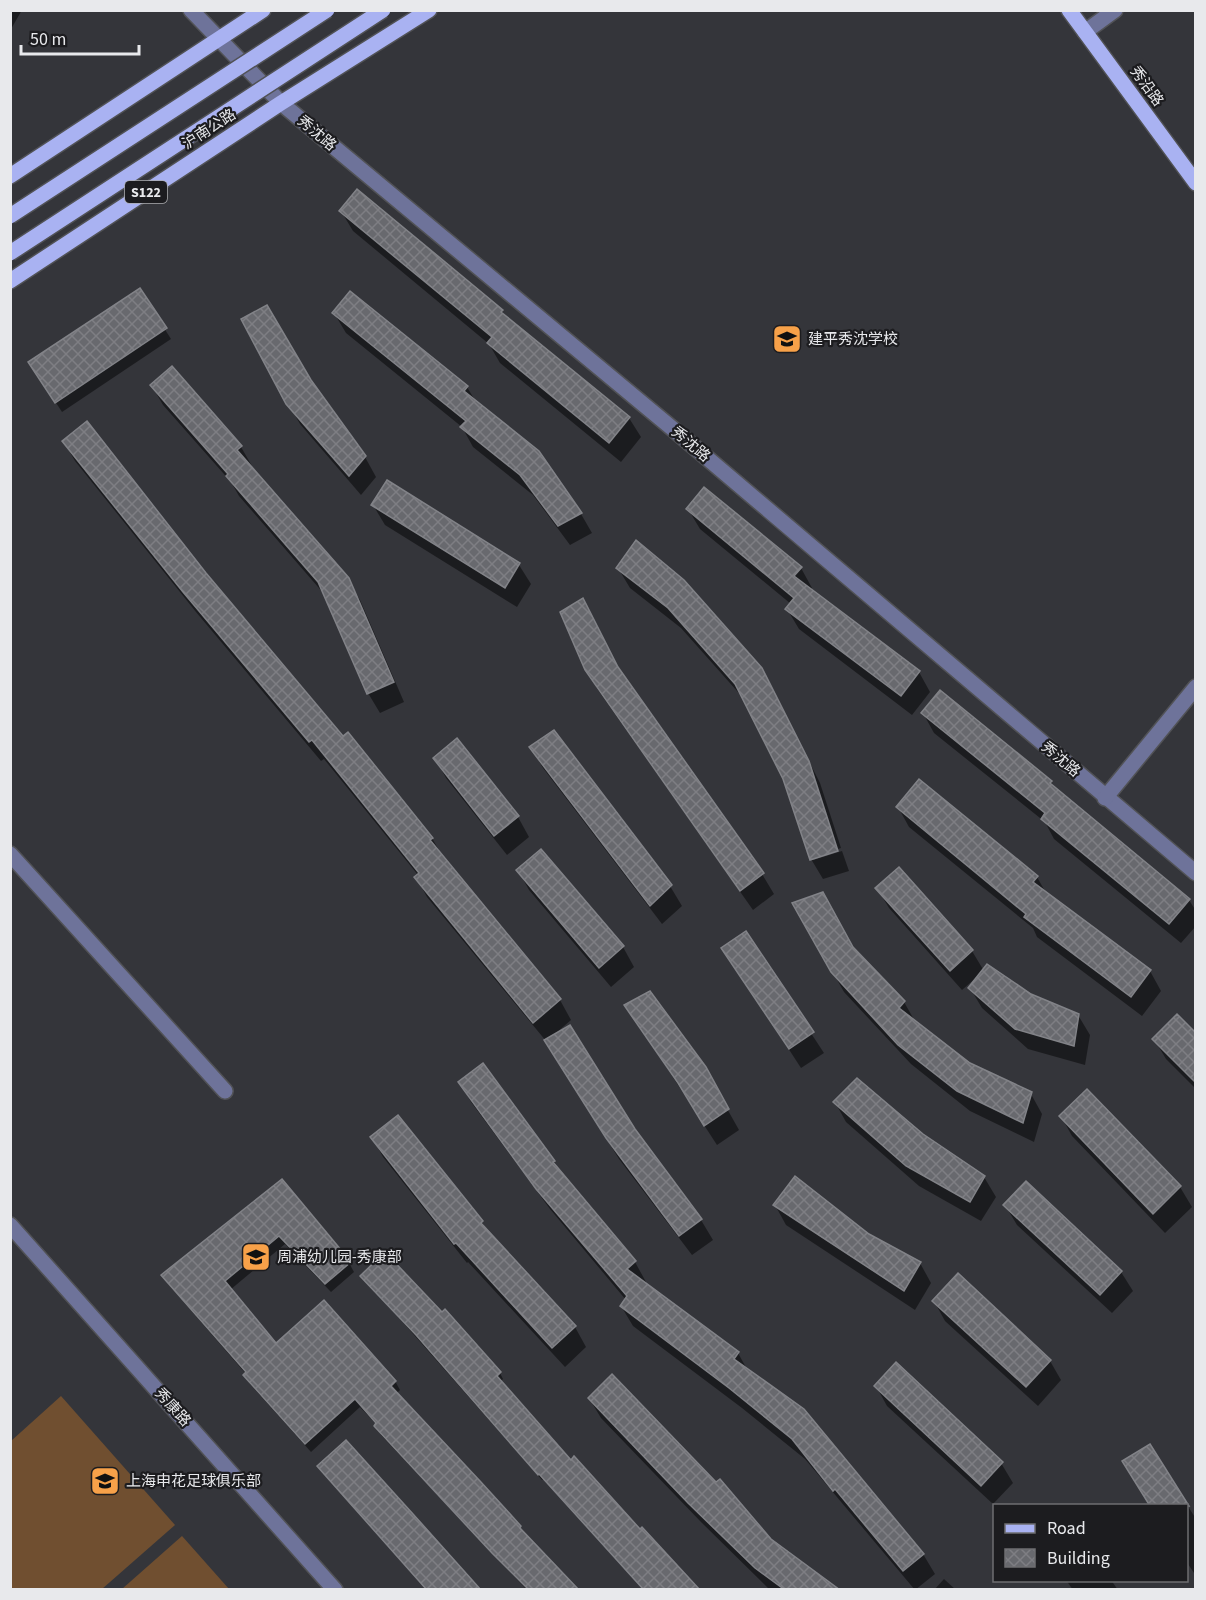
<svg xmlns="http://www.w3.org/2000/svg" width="1206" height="1600" viewBox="0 0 1206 1600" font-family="'Source Sans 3','Noto Sans SC',sans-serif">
<defs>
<pattern id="building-cross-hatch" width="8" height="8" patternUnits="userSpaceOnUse" patternTransform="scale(1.5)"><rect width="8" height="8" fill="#68696e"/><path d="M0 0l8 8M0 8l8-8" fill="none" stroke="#7e7e83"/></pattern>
</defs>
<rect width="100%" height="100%" fill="#34353a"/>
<!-- garden -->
<g fill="#704f30">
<path d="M 61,1396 L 175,1525 L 102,1589 L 11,1589 L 11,1441 Z"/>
<path d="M 182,1536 L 229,1589 L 122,1589 Z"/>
</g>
<!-- shadow -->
<g fill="#0007">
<path d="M 10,10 L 22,10 L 11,29 L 10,28 Z"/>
<path d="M 357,192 L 502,311 L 505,317 L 629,418 L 641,437 L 621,462 L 500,363 L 489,344 L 353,231 L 341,211 Z"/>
<path d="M 140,290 L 171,339 L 62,412 L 36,372 Z"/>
<path d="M 334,313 L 467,387 L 476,402 L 581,514 L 592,533 L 570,545 L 533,495 L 473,447 L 462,427 L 346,333 Z"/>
<path d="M 310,381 L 365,457 L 376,477 L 361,495 L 300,424 L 288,403 Z"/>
<path d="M 152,386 L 241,447 L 252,466 L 251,468 L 348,579 L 360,600 L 404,702 L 380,713 L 368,693 L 325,595 L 239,496 L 231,482 L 163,405 Z"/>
<path d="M 64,442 L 205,574 L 343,738 L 432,838 L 444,859 L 560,1000 L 571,1020 L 556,1033 L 634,1130 L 701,1220 L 713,1240 L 692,1255 L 619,1159 L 546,1041 L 427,897 L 416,877 L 418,875 L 324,759 L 321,761 L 196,612 L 75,461 Z"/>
<path d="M 387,482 L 519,565 L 531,584 L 517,607 L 385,525 L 373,505 Z"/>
<path d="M 688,509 L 801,568 L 812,588 L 810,590 L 919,672 L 930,692 L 912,715 L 799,629 L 787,609 L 791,604 L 700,529 Z"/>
<path d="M 618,568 L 773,690 L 820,783 L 841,848 L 813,857 L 813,860 L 842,851 L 849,871 L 823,879 L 811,859 L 785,778 L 745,700 L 681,628 L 630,588 Z"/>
<path d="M 593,619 L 622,674 L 762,874 L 774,894 L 753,910 L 598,690 L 586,669 Z"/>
<path d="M 923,713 L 1051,782 L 1056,790 L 1189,900 L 1196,911 L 1196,926 L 1181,943 L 1054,839 L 1045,822 L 934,733 Z"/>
<path d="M 531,748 L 670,886 L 682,906 L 662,924 L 543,768 Z"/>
<path d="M 435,758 L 518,817 L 529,837 L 507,855 L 446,778 Z"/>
<path d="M 898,807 L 1037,877 L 1046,893 L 1150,971 L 1161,991 L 1142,1016 L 1037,937 L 1033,928 L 909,827 Z"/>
<path d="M 541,851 L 623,947 L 634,967 L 611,987 L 529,890 L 518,870 Z"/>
<path d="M 899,869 L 972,951 L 984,971 L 1030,996 L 1078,1015 L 1090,1035 L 1085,1065 L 1028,1049 L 982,1008 L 970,988 L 978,976 L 962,990 L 889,908 L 877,888 Z"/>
<path d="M 794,904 L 853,948 L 904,1002 L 916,1023 L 970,1064 L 1031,1094 L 1042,1114 L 1034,1142 L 970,1111 L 911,1064 L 844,992 Z"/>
<path d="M 745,933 L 824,1053 L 801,1068 L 723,948 Z"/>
<path d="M 626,1005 L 716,1089 L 739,1130 L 717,1145 Z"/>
<path d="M 1196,1035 L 1196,1089 L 1166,1059 L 1154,1039 Z"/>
<path d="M 460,1082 L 554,1161 L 561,1173 L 635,1262 L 646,1282 L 645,1283 L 738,1353 L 748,1371 L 923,1554 L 935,1574 L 915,1590 L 805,1459 L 742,1408 L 633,1326 L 621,1306 L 626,1300 L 550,1209 L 471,1102 Z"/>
<path d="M 1087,1091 L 1180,1187 L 1192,1207 L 1165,1233 L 1072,1136 L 1061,1116 Z"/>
<path d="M 835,1102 L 922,1136 L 984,1177 L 996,1197 L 981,1221 L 919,1186 L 846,1122 Z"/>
<path d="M 372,1137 L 482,1222 L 488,1233 L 575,1327 L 586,1347 L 565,1367 L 468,1262 L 467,1263 L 383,1157 Z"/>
<path d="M 281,1181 L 349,1263 L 354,1272 L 331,1292 L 285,1244 L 230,1290 L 276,1345 L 395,1381 L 400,1390 L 396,1394 L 577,1590 L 527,1590 L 381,1435 L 377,1425 L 360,1407 L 311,1452 L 250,1384 L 246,1374 L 168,1284 L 163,1275 Z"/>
<path d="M 775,1205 L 868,1236 L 920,1263 L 931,1283 L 915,1310 L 786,1225 Z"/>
<path d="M 1005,1205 L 1121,1272 L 1133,1291 L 1112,1313 L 1017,1225 Z"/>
<path d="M 362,1276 L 500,1373 L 503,1379 L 500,1382 L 571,1462 L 640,1531 L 544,1479 L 542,1480 Z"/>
<path d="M 934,1301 L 1050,1361 L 1061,1380 L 1038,1406 L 945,1321 Z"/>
<path d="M 876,1386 L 1001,1463 L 1013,1483 L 993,1504 L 887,1406 Z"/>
<path d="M 589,1398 L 770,1541 L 834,1590 L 770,1590 L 768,1588 L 701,1522 L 601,1418 Z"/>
<path d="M 1150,1446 L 1196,1519 L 1196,1576 L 1186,1561 L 1186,1506 Z"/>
<path d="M 944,1579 L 956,1590 L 934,1590 Z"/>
<path d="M 1066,1580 L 1111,1580 L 1118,1590 L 1073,1590 Z"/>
</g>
<!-- building -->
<g fill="url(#building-cross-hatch)" stroke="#828388" stroke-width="1.5">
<path d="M 357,189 L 503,310 L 501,312 L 630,417 L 609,443 L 487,343 L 492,337 L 339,211 Z"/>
<path d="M 140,288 L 167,328 L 55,403 L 28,362 Z"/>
<path d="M 350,291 L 468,386 L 464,391 L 539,451 L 582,513 L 558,526 L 520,475 L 460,427 L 466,421 L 332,313 Z"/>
<path d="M 267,305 L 311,380 L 366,456 L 349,476 L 286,404 L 241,319 Z"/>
<path d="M 172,366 L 242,446 L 237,450 L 349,578 L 394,682 L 367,694 L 318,582 L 226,476 L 228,474 L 150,385 Z"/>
<path d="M 87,421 L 206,573 L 343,736 L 348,732 L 433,838 L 430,840 L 561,999 L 533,1023 L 414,877 L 419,873 L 312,740 L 309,742 L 183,592 L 62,441 Z"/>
<path d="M 387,480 L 520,563 L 505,588 L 371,505 Z"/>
<path d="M 704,487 L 802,567 L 794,576 L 920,671 L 901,696 L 785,609 L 794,598 L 686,509 Z"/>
<path d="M 636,540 L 684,580 L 762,668 L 809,761 L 838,851 L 810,860 L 783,779 L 735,684 L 668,608 L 616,568 Z"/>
<path d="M 583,598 L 618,667 L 764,873 L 740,891 L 585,670 L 560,612 Z"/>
<path d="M 940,690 L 1052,781 L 1050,783 L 1190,899 L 1169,924 L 1041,819 L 1045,813 L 921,713 Z"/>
<path d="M 554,730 L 672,885 L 650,906 L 529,747 Z"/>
<path d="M 457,738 L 519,816 L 494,836 L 433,758 Z"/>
<path d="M 919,779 L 1038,876 L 1033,882 L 1151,970 L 1131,997 L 1024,917 L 1026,914 L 896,807 Z"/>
<path d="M 541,849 L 624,946 L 599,968 L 516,870 Z"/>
<path d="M 899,867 L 973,950 L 950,971 L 875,888 Z"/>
<path d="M 823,892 L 853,947 L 905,1001 L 899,1008 L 970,1063 L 1032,1092 L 1023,1123 L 957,1091 L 898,1045 L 831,972 L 792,903 Z"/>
<path d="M 746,931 L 814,1032 L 789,1049 L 721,948 Z"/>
<path d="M 987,964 L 1031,994 L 1079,1014 L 1074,1046 L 1015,1029 L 968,988 Z"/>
<path d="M 650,991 L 706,1067 L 729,1109 L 704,1126 L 678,1083 L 624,1005 Z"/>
<path d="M 1177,1014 L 1196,1033 L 1196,1083 L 1152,1039 Z"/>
<path d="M 570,1025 L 635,1129 L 702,1219 L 679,1236 L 606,1138 L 544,1040 Z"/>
<path d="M 483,1063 L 555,1161 L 553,1162 L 636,1261 L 627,1269 L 739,1352 L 734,1359 L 804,1409 L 924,1554 L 903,1571 L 835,1489 L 833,1491 L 792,1439 L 729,1388 L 620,1306 L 627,1296 L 536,1189 L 458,1082 Z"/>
<path d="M 857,1078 L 923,1134 L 985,1176 L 970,1202 L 906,1166 L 833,1102 Z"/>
<path d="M 1087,1089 L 1181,1186 L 1153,1214 L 1059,1116 Z"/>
<path d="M 398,1115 L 483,1221 L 481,1223 L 576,1326 L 552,1348 L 456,1243 L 454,1244 L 370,1137 Z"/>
<path d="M 795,1176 L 869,1234 L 921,1262 L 904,1291 L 773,1205 Z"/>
<path d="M 282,1179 L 351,1262 L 325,1284 L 279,1236 L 225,1281 L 276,1343 L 324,1300 L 396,1381 L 391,1386 L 480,1481 L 521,1526 L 520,1528 L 579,1590 L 529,1590 L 492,1553 L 374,1426 L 376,1423 L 355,1399 L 305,1444 L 243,1375 L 246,1372 L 161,1275 Z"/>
<path d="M 1026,1181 L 1122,1271 L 1100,1295 L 1003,1205 Z"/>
<path d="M 385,1252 L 442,1312 L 445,1309 L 501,1372 L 497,1376 L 571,1460 L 574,1456 L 640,1529 L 642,1527 L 700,1590 L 644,1590 L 539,1474 L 538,1475 L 416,1335 L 360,1276 Z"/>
<path d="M 958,1273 L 1051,1360 L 1026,1387 L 932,1301 Z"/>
<path d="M 896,1362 L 1003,1462 L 981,1486 L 874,1386 Z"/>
<path d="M 612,1374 L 716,1482 L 720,1479 L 771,1539 L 840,1590 L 785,1590 L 755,1568 L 688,1503 L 588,1398 Z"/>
<path d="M 346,1440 L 413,1514 L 481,1590 L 427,1590 L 317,1466 Z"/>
<path d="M 1150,1444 L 1189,1506 L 1150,1506 L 1122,1461 Z"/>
</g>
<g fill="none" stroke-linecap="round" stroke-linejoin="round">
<!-- minor casing -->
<g stroke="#515256" stroke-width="18">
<g id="minor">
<path d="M 191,10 L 281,103 L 673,429 L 1196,873"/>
<path d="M 1085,32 L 1115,10"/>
<path d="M 1105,798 L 1196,687"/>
<path d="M 10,854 L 225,1091"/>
<path d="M 10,1225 L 335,1590"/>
</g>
</g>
<!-- major casing -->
<g stroke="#515256" stroke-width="18">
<g id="major">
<path d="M 1069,10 L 1196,183"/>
<path d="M 10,176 L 263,10"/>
<path d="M 10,281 L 281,103 L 429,10"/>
</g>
</g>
<!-- minor -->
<use href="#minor" stroke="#6e739a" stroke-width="15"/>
<!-- major -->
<use href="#major" stroke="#a9b2f2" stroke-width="15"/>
<!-- major-bridge casing -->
<g stroke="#515256" stroke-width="18" stroke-linecap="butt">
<g id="major-bridge">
<path d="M 10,216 L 327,10"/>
<path d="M 10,253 L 383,10"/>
</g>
</g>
<!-- major-bridge -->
<use href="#major-bridge" stroke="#a9b2f2" stroke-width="15"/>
</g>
<!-- icons -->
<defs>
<g id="school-square" transform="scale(1.5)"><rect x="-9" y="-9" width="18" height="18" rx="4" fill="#f7a149" stroke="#1c1c1f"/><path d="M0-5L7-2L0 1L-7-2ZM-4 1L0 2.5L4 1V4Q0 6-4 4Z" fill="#111"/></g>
</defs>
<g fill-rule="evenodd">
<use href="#school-square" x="787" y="339"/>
<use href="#school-square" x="256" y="1257"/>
<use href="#school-square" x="105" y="1481"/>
</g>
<g text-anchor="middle" stroke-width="4.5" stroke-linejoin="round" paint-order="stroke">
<!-- shield labels -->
<rect fill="#1c1c1f" stroke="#abacae" stroke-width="1.5" x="125" y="181" width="42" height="22" rx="4.5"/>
<g font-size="14" font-weight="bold" fill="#e8e9ec">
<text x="146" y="197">S122</text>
</g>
<!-- street labels -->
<g font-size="15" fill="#e8e9ec" stroke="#1c1c1f">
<text transform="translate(1147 86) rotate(54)" y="5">秀沿路</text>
<text transform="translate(209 129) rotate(-33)" y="5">沪南公路</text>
<text transform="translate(317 133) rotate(40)" y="5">秀沈路</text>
<text transform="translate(691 444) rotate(40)" y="5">秀沈路</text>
<text transform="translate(1061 759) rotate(40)" y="5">秀沈路</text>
<text transform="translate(173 1407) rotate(48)" y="5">秀康路</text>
</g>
<!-- poi labels -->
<g font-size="15" fill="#e8e9ec" stroke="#1c1c1f" text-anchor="start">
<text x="808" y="344">建平秀沈学校</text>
<text x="277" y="1262">周浦幼儿园-秀康部</text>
<text x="126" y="1486">上海申花足球俱乐部</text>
</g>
</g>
<!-- border -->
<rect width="1206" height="1600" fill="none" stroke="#e8e9ec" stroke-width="24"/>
<!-- legend -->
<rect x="993" y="1504" width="195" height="78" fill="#1c1c1f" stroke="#6e6e71" stroke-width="1.5"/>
<rect x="1005" y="1524" width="30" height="9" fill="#a9b2f2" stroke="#6e6e71" stroke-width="1.5"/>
<text x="1047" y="1534" font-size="18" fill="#e8e9ec">Road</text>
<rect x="1005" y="1549" width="30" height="18" fill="url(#building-cross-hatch)" stroke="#6e6e71" stroke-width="1.5"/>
<text x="1047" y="1564" font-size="18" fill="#e8e9ec">Building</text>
<!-- scale -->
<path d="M21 45v9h118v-9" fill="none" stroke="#e8e9ec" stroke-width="3"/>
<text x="30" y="45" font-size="18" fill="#e8e9ec" stroke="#1c1c1f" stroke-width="4.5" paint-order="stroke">50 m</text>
</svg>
